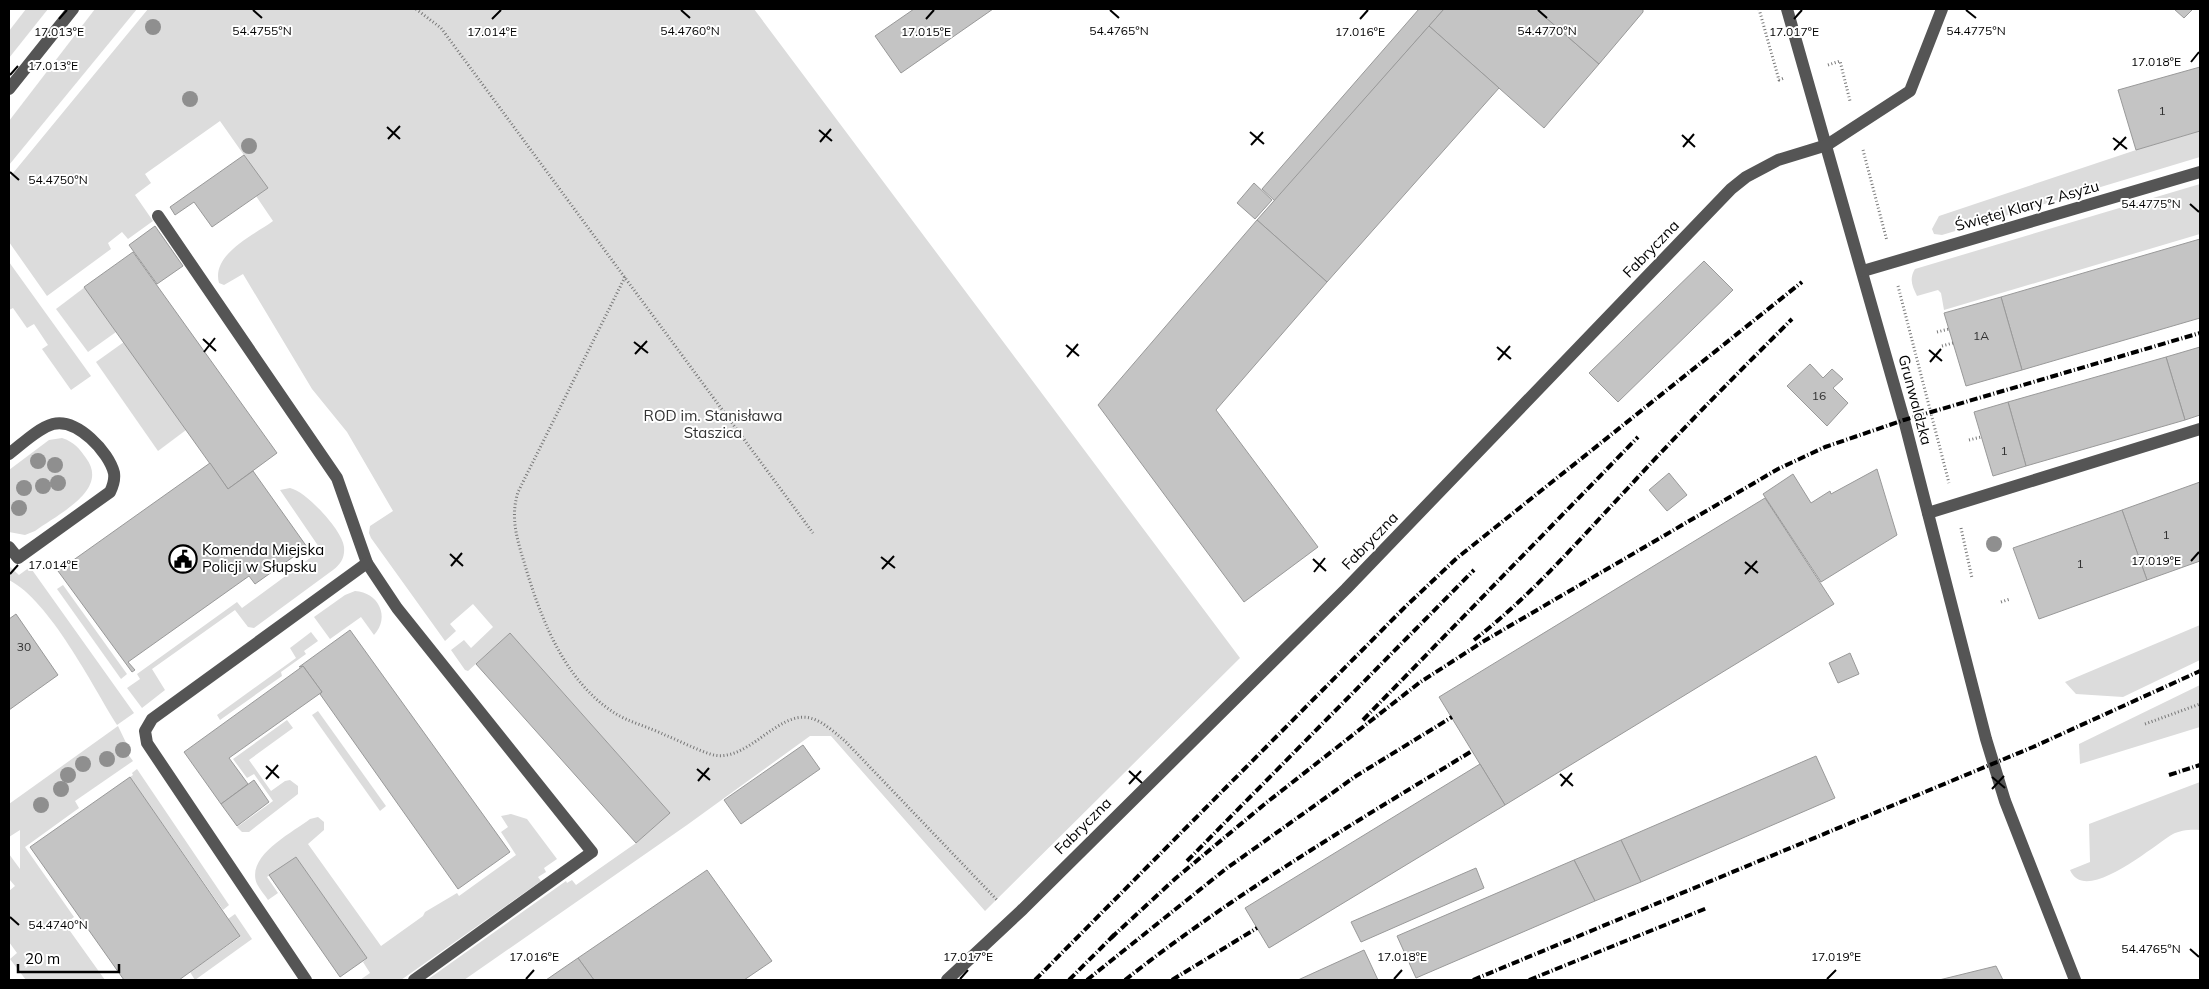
<svg xmlns="http://www.w3.org/2000/svg" width="2209" height="989" viewBox="0 0 2209 989" font-family="Mulish,sans-serif">
<rect width="100%" height="100%" fill="#fff"/>
<!-- green -->
<g fill="#dcdcdc">
<path d="M 26,9 L 48,9 L 9,58 L 9,31 Z"/>
<path d="M 95,9 L 137,9 L 9,165 L 9,121 Z"/>
<path d="M 148,9 L 754,9 L 1240,658 L 985,911 L 831,736 L 810,736 L 687,825 L 464,980 L 427,980 L 566,881 L 567,883 L 572,880 L 576,885 L 636,843 L 670,813 L 510,633 L 468,671 L 465,670 L 451,650 L 464,640 L 471,648 L 493,627 L 473,604 L 450,624 L 456,631 L 445,641 L 371,538 L 369,533 L 370,526 L 393,511 L 347,432 L 312,389 L 243,274 L 224,285 L 219,283 C 211,254 254,235 273,221 L 256,196 L 267,188 L 220,121 L 145,174 L 151,183 L 135,195 L 153,221 L 128,239 L 122,232 L 108,243 L 111,249 L 47,296 L 9,242 L 9,178 Z"/>
<path d="M 2200,131 L 2200,157 L 1942,235 L 1934,234 L 1932,229 L 1939,216 L 2136,150 Z"/>
<path d="M 2200,184 L 2200,234 L 1944,310 L 1941,293 L 1938,290 L 1917,296 C 1912,286 1909,279 1915,269 Z"/>
<path d="M 9,262 L 91,376 L 71,390 L 42,349 L 48,345 L 34,324 L 27,328 L 13,308 L 9,310 Z"/>
<path d="M 85,287 L 116,332 L 88,352 L 56,309 Z"/>
<path d="M 124,342 L 186,430 L 158,451 L 96,362 Z"/>
<path d="M 62,438 C 74,442 79,448 86,458 C 110,490 58,514 35,531 L 25,535 L 9,532 L 9,470 L 49,440 Z"/>
<path d="M 290,488 C 306,491 343,531 344,547 C 345,557 341,564 333,570 L 254,628 L 248,627 L 235,610 L 152,669 L 165,690 L 142,708 L 127,688 L 140,679 L 137,674 L 237,602 L 242,608 L 321,550 L 280,490 Z"/>
<path d="M 9,566 L 19,575 L 30,567 L 134,713 L 117,725 C 92,685 50,601 9,580 Z"/>
<path d="M 63,585 L 127,674 L 121,679 L 57,589 Z"/>
<path d="M 355,591 C 378,592 391,617 374,635 L 361,617 L 330,639 L 314,617 L 345,595 Z"/>
<path d="M 2200,625 L 2200,660 L 2123,697 L 2076,694 L 2065,682 Z"/>
<path d="M 311,632 L 318,641 L 304,651 L 306,654 L 281,672 L 282,676 L 220,720 L 217,715 L 296,658 L 290,648 Z"/>
<path d="M 2200,685 L 2200,727 L 2080,764 L 2079,744 Z"/>
<path d="M 318,711 L 386,806 L 380,811 L 312,715 Z"/>
<path d="M 287,720 L 293,728 L 249,760 L 271,791 L 285,781 L 290,780 L 298,786 L 298,794 L 249,832 L 242,832 L 237,827 L 273,801 L 254,774 L 247,778 L 233,759 Z"/>
<path d="M 118,726 L 130,751 L 127,753 L 133,761 L 75,801 L 79,808 L 25,847 L 74,917 L 65,924 L 105,980 L 26,980 L 10,959 L 17,953 L 9,942 L 9,891 L 15,886 L 9,879 L 9,854 L 20,869 L 20,830 L 9,837 L 9,804 Z"/>
<path d="M 137,769 L 229,905 L 223,910 L 130,777 L 133,775 L 132,773 Z"/>
<path d="M 2200,782 L 2200,830 C 2192,829 2180,830 2173,834 C 2155,844 2085,906 2070,870 L 2090,862 L 2089,824 Z"/>
<path d="M 511,814 L 527,819 L 557,859 L 544,868 L 546,872 L 538,877 L 541,881 L 401,980 L 360,980 L 370,973 L 363,962 L 367,958 L 296,857 L 267,877 L 278,893 L 268,900 C 265,895 260,890 257,884 C 245,856 292,833 310,819 L 318,817 L 324,822 L 324,830 L 308,844 L 381,946 L 423,916 L 425,912 L 457,893 L 459,896 L 516,855 L 501,832 L 508,827 L 501,816 Z"/>
<path d="M 235,914 L 252,939 L 195,980 L 190,972 L 240,937 L 228,919 Z"/>
</g>
<!-- building -->
<g fill="#c4c4c4" stroke="#999">
<path d="M 914,9 L 993,9 L 901,73 L 875,36 Z"/>
<path d="M 1419,9 L 1444,9 L 1275,201 L 1262,189 Z"/>
<path d="M 1444,9 L 1536,9 L 1599,64 L 1544,128 L 1429,26 Z"/>
<path d="M 1536,9 L 1643,9 L 1643,12 L 1599,64 Z"/>
<path d="M 2174,9 L 2193,9 L 2184,18 Z"/>
<path d="M 1429,26 L 1499,88 L 1327,282 L 1257,220 Z"/>
<path d="M 2200,67 L 2200,131 L 2136,150 L 2118,90 Z"/>
<path d="M 244,155 L 268,188 L 212,227 L 194,202 L 175,215 L 170,207 Z"/>
<path d="M 1254,183 L 1272,200 L 1255,219 L 1237,203 Z"/>
<path d="M 1257,220 L 1327,282 L 1216,410 L 1318,547 L 1244,602 L 1098,405 Z"/>
<path d="M 155,226 L 183,266 L 157,284 L 129,245 Z"/>
<path d="M 2200,239 L 2200,318 L 2022,370 L 2001,297 Z"/>
<path d="M 133,252 L 277,453 L 228,489 L 84,287 Z"/>
<path d="M 1704,261 L 1733,290 L 1618,402 L 1589,373 Z"/>
<path d="M 2001,297 L 2022,370 L 1966,386 L 1944,313 Z"/>
<path d="M 2200,347 L 2200,415 L 2185,420 L 2166,357 Z"/>
<path d="M 2166,357 L 2185,420 L 2026,466 L 2008,402 Z"/>
<path d="M 1810,364 L 1823,378 L 1832,369 L 1843,379 L 1833,388 L 1848,403 L 1827,426 L 1787,386 Z"/>
<path d="M 2008,402 L 2026,466 L 1993,476 L 1974,412 Z"/>
<path d="M 210,463 L 228,489 L 253,471 L 307,547 L 255,584 L 249,576 L 128,662 L 135,670 L 132,672 L 58,571 Z"/>
<path d="M 1877,469 L 1897,535 L 1821,582 L 1763,494 L 1793,474 L 1811,503 L 1830,491 L 1831,494 Z"/>
<path d="M 1669,473 L 1687,495 L 1667,511 L 1649,490 Z"/>
<path d="M 2200,482 L 2200,561 L 2147,580 L 2122,510 Z"/>
<path d="M 1765,498 L 1834,604 L 1505,805 L 1439,697 Z"/>
<path d="M 2122,510 L 2147,580 L 2039,619 L 2013,548 Z"/>
<path d="M 16,614 L 58,675 L 9,710 L 9,619 Z"/>
<path d="M 350,630 L 510,852 L 458,889 L 320,694 L 322,692 L 303,666 L 299,667 Z"/>
<path d="M 510,633 L 670,813 L 636,843 L 476,664 Z"/>
<path d="M 1850,653 L 1859,674 L 1838,683 L 1829,663 Z"/>
<path d="M 303,666 L 322,692 L 229,758 L 248,784 L 221,804 L 184,752 Z"/>
<path d="M 803,745 L 820,769 L 741,824 L 724,800 Z"/>
<path d="M 1816,756 L 1835,798 L 1641,882 L 1621,840 Z"/>
<path d="M 1480,764 L 1505,805 L 1269,948 L 1245,908 Z"/>
<path d="M 130,777 L 240,936 L 179,980 L 124,980 L 30,847 Z"/>
<path d="M 254,780 L 269,802 L 237,826 L 221,804 Z"/>
<path d="M 1621,840 L 1641,882 L 1595,901 L 1574,860 Z"/>
<path d="M 296,857 L 367,958 L 340,977 L 269,875 Z"/>
<path d="M 1574,860 L 1595,901 L 1416,978 L 1397,936 Z"/>
<path d="M 1476,868 L 1484,888 L 1361,942 L 1351,922 Z"/>
<path d="M 707,870 L 772,961 L 744,980 L 594,980 L 578,958 Z"/>
<path d="M 1364,950 L 1378,980 L 1298,980 Z"/>
<path d="M 578,958 L 594,980 L 546,980 Z"/>
<path d="M 1996,966 L 2003,980 L 1939,980 Z"/>
</g>
<g fill="none" stroke-linecap="round" stroke-linejoin="round">
<!-- path -->
<g stroke="#777" stroke-width="3" stroke-dasharray="1 2.5" stroke-linecap="butt">
<path d="M 416,9 L 441,28 L 813,533"/>
<path d="M 1759,9 L 1779,80 L 1784,78"/>
<path d="M 1828,65 L 1840,61 L 1850,101"/>
<path d="M 1863,150 L 1887,241"/>
<path d="M 625,277 L 518,492 C 509,521 519,544 527,572 C 543,624 566,681 613,712 C 628,722 649,727 665,735 C 680,741 695,749 710,754 C 746,766 777,710 810,718 C 823,721 835,733 845,741 L 998,901"/>
<path d="M 1898,286 L 1949,483"/>
<path d="M 1937,332 L 1949,329"/>
<path d="M 1942,346 L 1953,343"/>
<path d="M 1969,440 L 1981,437"/>
<path d="M 1961,528 L 1972,578"/>
<path d="M 2001,602 L 2010,599"/>
<path d="M 2145,724 L 2200,704"/>
</g>
<!-- minor -->
<g stroke="#555" stroke-width="12">
<path d="M 1787,9 L 1904,420 L 1986,739 L 2005,801 L 2075,980"/>
<path d="M 9,89 L 73,9"/>
<path d="M 158,216 L 337,478 L 367,563 L 397,608 L 592,852 L 414,980"/>
<path d="M 1863,271 L 2200,172"/>
<path d="M 9,454 C 21,445 38,428 53,424 C 77,418 109,452 114,473 C 115,480 113,486 110,492 L 18,558 L 9,547"/>
<path d="M 1928,513 L 2200,429"/>
<path d="M 306,980 L 147,743 L 145,731 L 152,719 L 367,563"/>
<path d="M 947,980 L 1023,909 L 1346,589 L 1731,189 L 1746,177 L 1778,160 L 1827,145 L 1910,91 L 1942,9"/>
</g>
<!-- rail -->
<g stroke="#000" stroke-width="4" stroke-dasharray="8 2.5 1 2.5" stroke-linecap="butt">
<path d="M 1474,640 C 1532,595 1578,541 1628,488 C 1681,430 1737,374 1792,319"/>
<path d="M 1363,720 L 1638,437"/>
<path d="M 2169,775 L 2200,765"/>
<path d="M 1187,861 L 1474,570"/>
<path d="M 1111,938 L 1176,878 L 1266,803 L 1419,683 L 1484,641 L 1778,469 L 1825,447 L 1904,420 L 2200,333"/>
<path d="M 1035,980 L 1406,606 L 1457,558 L 1802,282"/>
<path d="M 1069,980 L 1115,934"/>
<path d="M 1087,980 L 1227,868 L 1356,776 L 1452,717"/>
<path d="M 1125,980 C 1234,894 1354,823 1472,751"/>
<path d="M 1172,980 L 1257,928"/>
<path d="M 1473,980 L 2033,747 L 2200,671"/>
<path d="M 1529,980 L 1707,908"/>
</g>
</g>
<!-- trees -->
<g fill="#8f8f8f">
<circle cx="153" cy="27" r="8"/>
<circle cx="190" cy="99" r="8"/>
<circle cx="249" cy="146" r="8"/>
<circle cx="38" cy="461" r="8"/>
<circle cx="55" cy="465" r="8"/>
<circle cx="58" cy="483" r="8"/>
<circle cx="43" cy="486" r="8"/>
<circle cx="24" cy="488" r="8"/>
<circle cx="19" cy="508" r="8"/>
<circle cx="1994" cy="544" r="8"/>
<circle cx="123" cy="750" r="8"/>
<circle cx="107" cy="759" r="8"/>
<circle cx="83" cy="764" r="8"/>
<circle cx="68" cy="775" r="8"/>
<circle cx="61" cy="789" r="8"/>
<circle cx="41" cy="805" r="8"/>
</g>
<!-- ticks -->
<path fill="none" stroke="#000" stroke-width="2" d="M 253,10 L 262,18M 681,10 L 690,18M 1110,10 L 1119,18M 1538,10 L 1547,18M 1966,10 L 1976,18M 59,19 L 67,10M 492,19 L 501,10M 926,19 L 934,10M 1360,19 L 1368,10M 1794,19 L 1802,10M 2191,62 L 2199,52M 10,75 L 18,66M 387,127 L 400,139M 819,130 L 832,141M 1250,132 L 1264,144M 1682,135 L 1695,147M 2113,138 L 2127,149M 388,139 L 400,126M 820,142 L 831,129M 1251,145 L 1263,132M 1683,147 L 1694,134M 2114,150 L 2126,137M 10,172 L 19,180M 2190,204 L 2199,212M 203,339 L 216,351M 634,342 L 648,353M 1066,345 L 1079,356M 1497,347 L 1511,359M 1929,350 L 1942,361M 204,352 L 215,338M 635,354 L 647,341M 1067,357 L 1078,344M 1498,360 L 1510,346M 1930,362 L 1941,349M 450,554 L 463,566M 881,557 L 895,568M 1313,559 L 1326,571M 2191,561 L 2199,552M 1745,562 L 1758,573M 451,566 L 462,553M 882,569 L 894,556M 1314,572 L 1325,558M 10,574 L 18,565M 1745,574 L 1757,561M 266,766 L 279,778M 697,769 L 710,780M 1129,771 L 1142,783M 1560,774 L 1573,786M 1992,777 L 2005,788M 266,779 L 278,765M 698,781 L 709,768M 1129,784 L 1141,771M 1561,786 L 1572,773M 1992,789 L 2004,776M 10,917 L 19,925M 2190,949 L 2199,957M 526,979 L 534,970M 960,979 L 968,970M 1394,979 L 1402,970M 1827,979 L 1836,970"/>
<!-- icons -->
<defs>
<g id="civic-ring" transform="scale(1.4375)"><circle r="9.5" fill="#fff" stroke="#000" stroke-width="1.5"/><path d="M-.6-6.5H3V-4.5H.6V-3L4-1V1h2V6H-6V1h2V-1L-.6-3ZM-1.2 2.5V6h2.4V2.5Z" fill="#000"/></g>
</defs>
<g fill-rule="evenodd">
<use href="#civic-ring" x="183" y="559"/>
</g>
<g text-anchor="middle" stroke-width="4" stroke-linejoin="round" paint-order="stroke">
<!-- number labels -->
<g font-size="12" fill="#313131">
<text x="2162" y="115">1</text>
<text x="1981" y="340">1A</text>
<text x="1819" y="400">16</text>
<text x="2004" y="455">1</text>
<text x="2166" y="539">1</text>
<text x="2080" y="568">1</text>
<text x="24" y="651">30</text>
</g>
<!-- street labels -->
<g font-size="15" fill="#000" stroke="#fff">
<text transform="translate(2027 206) rotate(-16)" y="5">Świętej Klary z Asyżu</text>
<text transform="translate(1651 249) rotate(-46)" y="5">Fabryczna</text>
<text transform="translate(1915 400) rotate(75)" y="5">Grunwaldzka</text>
<text transform="translate(1370 541) rotate(-46)" y="5">Fabryczna</text>
<text transform="translate(1083 826) rotate(-45)" y="5">Fabryczna</text>
</g>
<!-- park labels -->
<g font-size="15" fill="#333" stroke="#fff">
<text x="713" y="421">ROD im. Stanisława<tspan x="713" dy="17">Staszica</tspan></text>
</g>
<!-- poi labels -->
<g font-size="15" fill="#000" stroke="#fff" text-anchor="start">
<text x="202" y="555">Komenda Miejska<tspan x="202" dy="17">Policji w Słupsku</tspan></text>
</g>
</g>
<g font-size="12" text-anchor="middle" fill="#000" stroke="#fff" stroke-width="4" stroke-linejoin="round" paint-order="stroke">
<text x="262" y="35">54.4755°N</text>
<text x="690" y="35">54.4760°N</text>
<text x="1119" y="35">54.4765°N</text>
<text x="1547" y="35">54.4770°N</text>
<text x="1976" y="35">54.4775°N</text>
<text x="492" y="36">17.014°E</text>
<text x="926" y="36">17.015°E</text>
<text x="1360" y="36">17.016°E</text>
<text x="1794" y="36">17.017°E</text>
<text x="59" y="36">17.013°E</text>
<text x="2156" y="66">17.018°E</text>
<text x="53" y="70">17.013°E</text>
<text x="58" y="184">54.4750°N</text>
<text x="2151" y="208">54.4775°N</text>
<text x="2156" y="565">17.019°E</text>
<text x="53" y="569">17.014°E</text>
<text x="58" y="929">54.4740°N</text>
<text x="2151" y="953">54.4765°N</text>
<text x="534" y="961">17.016°E</text>
<text x="968" y="961">17.017°E</text>
<text x="1402" y="961">17.018°E</text>
<text x="1836" y="961">17.019°E</text>
</g>
<!-- border -->
<rect width="2209" height="989" fill="none" stroke="#000000" stroke-width="20"/>
<!-- scale -->
<path d="M18 964v8h101v-8" fill="none" stroke="#000000" stroke-width="2.5"/>
<text x="25" y="964" font-size="15" fill="#000000" stroke="#ffffff" stroke-width="4" paint-order="stroke">20 m</text>
</svg>
